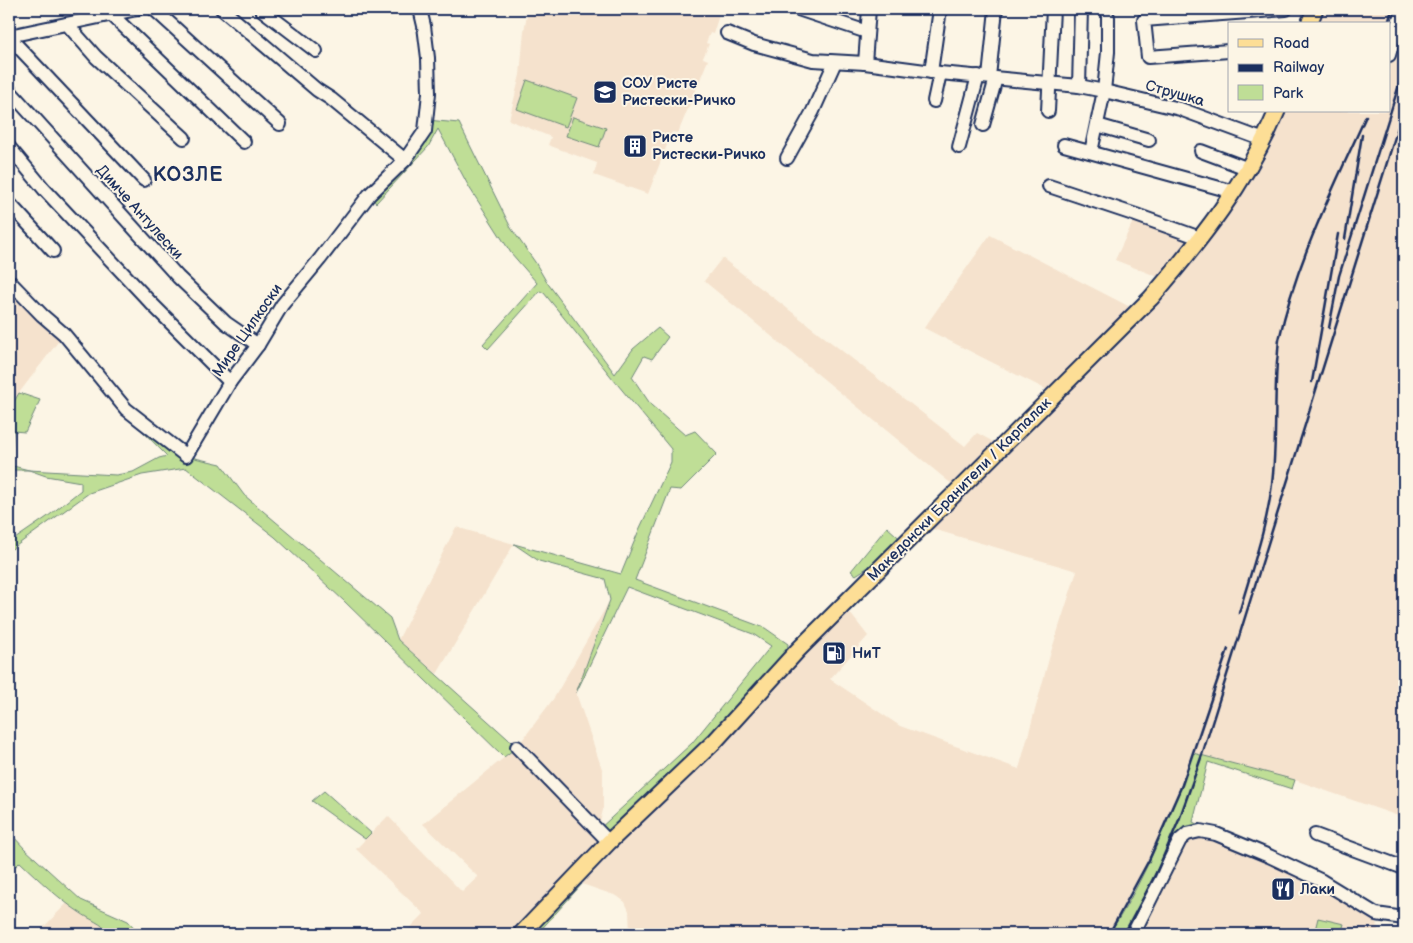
<svg xmlns="http://www.w3.org/2000/svg" width="1413" height="943" viewBox="0 0 1413 943" font-family="'Balsamiq Sans',sans-serif">
<rect width="100%" height="100%" fill="#fcf5e5"/>
<filter id="ink" filterUnits="userSpaceOnUse"><feTurbulence type="fractalNoise" baseFrequency=".02" numOctaves="2"/><feDisplacementMap in="SourceGraphic" scale="10" xChannelSelector="R" yChannelSelector="G"/><feConvolveMatrix kernelMatrix="1 2 1 2 8 2 1 2 1" color-interpolation-filters="sRGB"/></filter>
<g filter="url(#ink)">
<!-- built -->
<g fill="#f5e2cd">
<path d="M 528,9 L 704,9 L 719,15 L 713,34 L 710,33 L 706,43 L 709,44 L 703,58 L 708,60 L 678,133 L 672,132 L 648,194 L 594,175 L 597,163 L 548,145 L 551,137 L 509,120 L 520,75 L 524,31 Z"/>
<path d="M 1315,9 L 1404,9 L 1404,818 L 1295,780 L 1194,753 L 1149,860 L 1109,934 L 630,934 L 629,911 L 625,902 L 617,896 L 573,881 L 521,934 L 412,934 L 408,930 L 424,914 L 356,849 L 388,816 L 462,892 L 478,877 L 423,824 L 517,747 L 554,698 L 610,600 L 576,693 L 603,772 L 603,810 L 598,830 L 837,612 L 850,613 L 868,636 L 830,679 L 900,726 L 1019,769 L 1050,655 L 1077,571 L 922,526 L 959,490 L 704,281 L 722,258 L 965,446 L 977,433 L 1003,447 L 1055,394 L 924,328 L 990,235 L 1138,311 L 1166,280 L 1115,260 L 1136,215 L 1200,238 L 1277,111 L 1389,111 L 1389,24 L 1309,24 Z"/>
<path d="M 16,289 L 64,334 L 19,393 L 9,410 L 9,298 Z"/>
<path d="M 456,527 L 514,544 L 437,674 L 398,640 Z"/>
<path d="M 1216,834 L 1376,914 L 1378,930 L 1377,934 L 1133,934 L 1180,840 Z"/>
<path d="M 67,903 L 80,913 L 103,925 L 111,934 L 37,934 Z"/>
</g>
<!-- green -->
<g fill="#bfde96" stroke="#6d867a">
<path d="M 527,80 L 577,98 L 566,127 L 517,109 Z"/>
<path d="M 573,117 L 606,128 L 599,147 L 566,136 Z"/>
<path d="M 427,120 L 459,123 L 511,228 L 535,262 L 546,281 L 615,374 L 633,349 L 658,328 L 668,337 L 652,359 L 644,356 L 632,377 L 651,405 L 685,435 L 695,431 L 717,454 L 681,490 L 670,489 L 635,580 L 765,628 L 788,644 L 786,662 L 609,842 L 598,830 L 692,743 L 771,646 L 753,634 L 627,587 L 576,693 L 610,600 L 605,579 L 539,561 L 514,544 L 621,574 L 639,530 L 671,462 L 671,449 L 613,379 L 544,293 L 540,291 L 488,349 L 483,344 L 537,283 L 511,253 L 469,187 L 438,129 L 428,147 L 376,203 L 369,195 L 405,160 Z"/>
<path d="M 103,391 L 186,456 L 221,464 L 244,495 L 390,618 L 398,640 L 517,747 L 504,757 L 344,601 L 275,537 L 186,468 L 142,475 L 89,493 L 9,551 L 9,543 L 47,517 L 81,490 L 81,482 L 46,476 L 29,470 L 9,470 L 9,465 L 29,470 L 116,475 L 133,472 L 159,458 L 167,456 Z"/>
<path d="M 19,393 L 40,400 L 25,432 L 13,431 L 11,452 L 9,451 L 9,410 Z"/>
<path d="M 887,527 L 905,543 L 856,575 L 851,571 Z"/>
<path d="M 1193,753 L 1295,780 L 1292,789 L 1208,762 L 1193,822 L 1216,834 L 1187,834 L 1133,934 L 1109,934 C 1145,880 1171,814 1193,753 Z"/>
<path d="M 324,791 L 371,833 L 365,839 L 312,801 Z"/>
<path d="M 9,817 L 11,817 L 10,827 L 12,835 L 25,849 L 81,900 L 128,921 L 140,934 L 111,934 C 100,922 92,921 79,912 C 58,898 39,880 20,862 L 16,866 L 9,860 Z"/>
<path d="M 573,881 L 582,884 L 537,934 L 521,934 Z"/>
<path d="M 1318,918 L 1344,924 L 1341,934 L 1314,934 Z"/>
</g>
<g fill="none" stroke-linecap="round" stroke-linejoin="round">
<!-- minor casing -->
<g stroke="#1b2f5e" stroke-width="16">
<g id="minor">
<path d="M 154,9 L 280,124"/>
<path d="M 222,9 L 317,90 L 331,99 L 405,160"/>
<path d="M 261,9 L 316,51"/>
<path d="M 798,9 L 867,32"/>
<path d="M 111,14 L 244,142"/>
<path d="M 67,24 L 96,57 L 184,138"/>
<path d="M 727,33 L 754,44 L 813,60 L 865,63 L 940,73 L 1079,86 L 1104,91 L 1180,109 L 1264,140"/>
<path d="M 9,36 L 137,9"/>
<path d="M 9,37 L 144,180"/>
<path d="M 1229,51 L 1148,57 L 1144,20 L 1286,9"/>
<path d="M 1389,55 L 1402,9"/>
<path d="M 865,63 L 869,9"/>
<path d="M 931,72 L 940,9"/>
<path d="M 989,77 L 996,9"/>
<path d="M 1079,86 L 1081,9"/>
<path d="M 9,90 L 178,277 L 226,323 L 258,345"/>
<path d="M 934,101 L 940,73"/>
<path d="M 1048,111 L 1053,9"/>
<path d="M 983,125 L 996,78"/>
<path d="M 1097,125 L 1149,140"/>
<path d="M 1064,145 L 1234,192"/>
<path d="M 9,147 L 44,189 L 151,303 L 230,382"/>
<path d="M 959,147 L 978,76"/>
<path d="M 1201,151 L 1249,169"/>
<path d="M 1091,152 L 1104,91 L 1108,52 L 1108,17"/>
<path d="M 787,158 L 813,111 L 835,62"/>
<path d="M 1049,186 L 1136,215 L 1200,238"/>
<path d="M 9,203 L 53,251"/>
<path d="M 9,281 L 42,315 L 64,334 L 126,409 L 186,456 L 230,382 L 258,345 L 282,305 L 320,259 L 369,195 L 405,160 L 425,131 L 429,93 L 428,58 L 424,26 L 420,9"/>
<path d="M 517,747 L 609,842"/>
<path d="M 1315,835 L 1404,868"/>
<path d="M 1133,934 L 1180,840 L 1187,834 L 1200,831 L 1216,834 L 1269,856 L 1322,881 L 1376,914 L 1404,918"/>
</g>
</g>
<!-- major casing -->
<g stroke="#1b2f5e" stroke-width="19">
<g id="major">
<path d="M 1309,24 L 1315,9"/>
<path d="M 521,934 L 609,842 L 715,741 L 798,650 L 1151,298 C 1200,241 1247,182 1277,111"/>
</g>
</g>
<!-- minor -->
<use href="#minor" stroke="#fcf5e5" stroke-width="12"/>
<!-- major -->
<use href="#major" stroke="#fdde96" stroke-width="15"/>
<!-- rail -->
<g stroke="#1b2f5e" stroke-width="2.5">
<path d="M 1388,24 L 1392,9"/>
<path d="M 1345,239 L 1362,135"/>
<path d="M 1329,328 L 1339,276 L 1404,69"/>
<path d="M 1312,382 L 1338,234"/>
<path d="M 1239,613 C 1251,571 1267,527 1272,484 C 1277,443 1274,403 1277,362 C 1278,355 1278,347 1279,340 C 1296,262 1333,189 1366,116"/>
<path d="M 1109,934 L 1149,860 L 1182,785 L 1228,649"/>
<path d="M 1124,934 L 1155,876 L 1179,820 L 1202,755 L 1404,108"/>
</g>
</g>
</g>
<!-- icons -->
<defs>
<g id="school-square" transform="scale(1.25)"><rect x="-9" y="-9" width="18" height="18" rx="4" fill="#1b2f5e" stroke="#fcf5e5"/><path d="M0-5L7-2L0 1L-7-2ZM-4 1L0 2.5L4 1V4Q0 6-4 4Z" fill="#fff"/></g>
<g id="building-square" transform="scale(1.25)"><rect x="-9" y="-9" width="18" height="18" rx="4" fill="#1b2f5e" stroke="#fcf5e5"/><path d="M-4-6H4V6H1V3H-1V6H-4ZM-2.5-4.3h1.7v1.8h-1.7ZM.8-4.3h1.7v1.8H.8ZM-2.5-1h1.7V.8h-1.7ZM.8-1h1.7V.8H.8Z" fill="#fff"/></g>
<g id="fuel-square" transform="scale(1.25)"><rect x="-9" y="-9" width="18" height="18" rx="4" fill="#1b2f5e" stroke="#fcf5e5"/><path d="M-5.5-6h7V0h2V4h1.3V-2.5L3-4.5l.8-.8L6-3V5H2.5V1h-1V6h-7ZM-4.2-4.7v3.2H.2V-4.7Z" fill="#fff"/></g>
<g id="restaurant-square" transform="scale(1.25)"><rect x="-9" y="-9" width="18" height="18" rx="4" fill="#1b2f5e" stroke="#fcf5e5"/><path d="M-5-6h1v4h1v-4h1v4h1v-4h1v5L-1.5 .5V6h-2V.5L-5-1ZM5-6V6H3V1.5H1.5Q1.5-4 5-6Z" fill="#fff"/></g>
</defs>
<g fill-rule="evenodd">
<use href="#school-square" x="605" y="92"/>
<use href="#building-square" x="635" y="146"/>
<use href="#fuel-square" x="834" y="653"/>
<use href="#restaurant-square" x="1283" y="889"/>
</g>
<g text-anchor="middle" stroke-width="4" stroke-linejoin="round" paint-order="stroke">
<!-- poi labels -->
<g font-size="15" font-weight="bold" fill="#1b2f5e" stroke="#fcf5e5" text-anchor="start">
<text x="622" y="88">СОУ Ристе<tspan x="622" dy="17">Ристески-Ричко</tspan></text>
<text x="652" y="142">Ристе<tspan x="652" dy="17">Ристески-Ричко</tspan></text>
<text x="852" y="658">НиТ</text>
<text x="1300" y="894">Лаки</text>
</g>
<!-- street labels -->
<g font-size="15" fill="#1b2f5e" stroke="#fcf5e5">
<text transform="translate(1175 93) rotate(16)" y="5">Струшка</text>
<text transform="translate(140 212) rotate(48)" y="5">Димче Антулески</text>
<text transform="translate(247 330) rotate(-55)" y="5">Мире Цилкоски</text>
<text transform="translate(959 489) rotate(-45)" y="5">Македонски Бранители / Карпалак</text>
</g>
<!-- district labels -->
<g font-size="20" font-weight="bold" letter-spacing="1" fill="#1b2f5e" stroke="#fcf5e5">
<text x="188" y="181">КОЗЛЕ</text>
</g>
</g>
<!-- margin -->
<rect width="1413" height="943" fill="none" stroke="#fcf5e5" stroke-width="30"/>
<rect x="15" y="15" width="1383" height="913" fill="none" stroke="#1b2f5e" stroke-width="2" filter="url(#ink)"/>
<!-- legend -->
<rect x="1228" y="22" width="162" height="90" fill="#fcf5e5" stroke="#a2a6af"/>
<rect x="1238" y="39" width="25" height="8" fill="#fdde96" stroke="#a2a6af"/>
<text x="1273" y="48" font-size="15" fill="#1b2f5e">Road</text>
<rect x="1238" y="64" width="25" height="8" fill="#1b2f5e" stroke="#a2a6af"/>
<text x="1273" y="72" font-size="15" fill="#1b2f5e">Railway</text>
<rect x="1238" y="85" width="25" height="15" fill="#bfde96" stroke="#a2a6af"/>
<text x="1273" y="98" font-size="15" fill="#1b2f5e">Park</text>
</svg>
